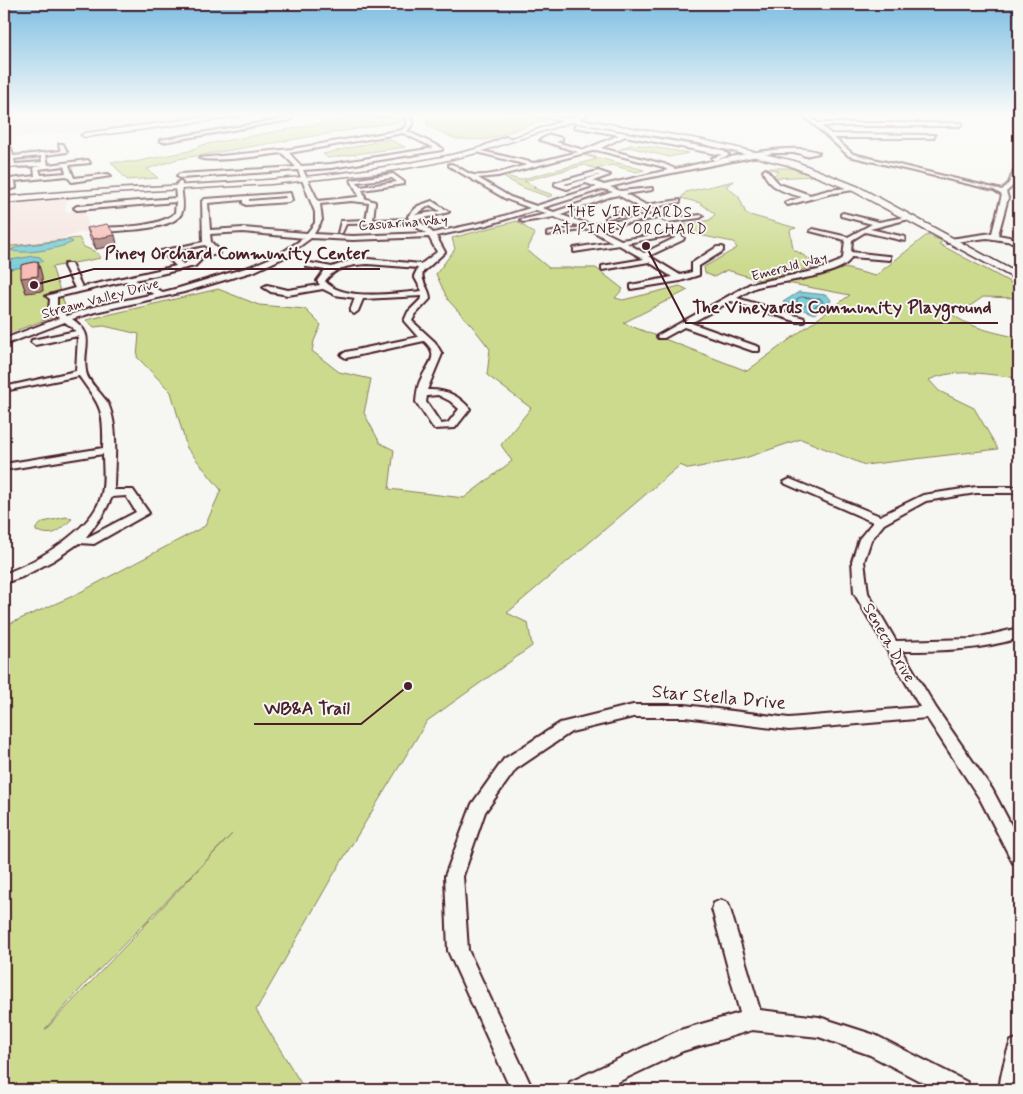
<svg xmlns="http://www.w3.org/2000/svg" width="1023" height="1094" viewBox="0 0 1023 1094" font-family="Mynerve,sans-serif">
<rect width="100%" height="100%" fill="#f6f6f2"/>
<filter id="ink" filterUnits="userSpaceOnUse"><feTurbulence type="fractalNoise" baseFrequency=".02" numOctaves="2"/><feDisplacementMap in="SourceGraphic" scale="10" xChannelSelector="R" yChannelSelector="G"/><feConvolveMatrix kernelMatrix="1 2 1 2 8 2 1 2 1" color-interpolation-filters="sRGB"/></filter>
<g filter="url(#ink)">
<!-- built -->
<g fill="#f6e5e0">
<path d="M 33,114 L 230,114 L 160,124 L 7,138 L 9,119 Z"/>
<path d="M 67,198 L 65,212 L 84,210 L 90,231 L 78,233 L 57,241 L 4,247 L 4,204 Z"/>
</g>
<!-- green -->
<g fill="#ccda8e" stroke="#8b7c5c" fill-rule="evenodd">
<path d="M 432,114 L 508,114 L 547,119 L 486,140 L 456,139 L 428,126 L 426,123 Z"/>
<path d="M 399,116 L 403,121 L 178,159 L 147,169 L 158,178 L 127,180 L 111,162 L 134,162 L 189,151 L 202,145 L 333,121 Z"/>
<path d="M 389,139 L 405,147 L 328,158 L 323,154 Z"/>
<path d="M 632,144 L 689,153 L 669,157 L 629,147 L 619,150 Z"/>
<path d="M 585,154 L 644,170 L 636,172 L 612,165 L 596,169 L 585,165 L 524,181 L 536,187 L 533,188 L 553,195 L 549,197 L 524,188 L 503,177 L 507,176 L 519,180 L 597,159 L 583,155 Z"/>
<path d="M 767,168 L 789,168 L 814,176 L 774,178 L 774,175 L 779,171 Z"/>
<path d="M 734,181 L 726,186 L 739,197 L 746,214 L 796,228 L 790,230 L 793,249 L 811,260 L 828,264 L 759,280 L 727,270 L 714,277 L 705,273 L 704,267 L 737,248 L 733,242 L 689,233 L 681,225 L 710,220 L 715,214 L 700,203 L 681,198 L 686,192 Z"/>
<path d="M 517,221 L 535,234 L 527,250 L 549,268 L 596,268 L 623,289 L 615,298 L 623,300 L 680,286 L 688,290 L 623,323 L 747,371 L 850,295 L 787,283 L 822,276 L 845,268 L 875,276 L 927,235 L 943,241 L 939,244 L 1019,287 L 1019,298 L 983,297 L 970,306 L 949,311 C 964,327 998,333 1019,338 L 1019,378 C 990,375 957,367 929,380 L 939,391 L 974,408 L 998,449 L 865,465 L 801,439 L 745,458 L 689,469 L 680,465 L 507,613 L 528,623 L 532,646 L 427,721 L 332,877 L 256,1010 L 305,1090 L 4,1090 L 4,626 L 73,596 L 205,526 L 221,490 L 187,448 L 171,392 L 137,357 L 139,334 L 104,326 L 94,327 L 86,320 L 218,289 L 259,305 L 305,309 L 321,325 L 314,341 L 312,351 L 339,372 L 371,379 L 364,413 L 380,443 L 394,450 L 389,489 L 464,498 L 512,461 L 501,445 L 531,408 L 487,375 L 490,349 L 472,326 L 448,300 L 436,274 L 455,249 L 452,238 ZM 232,834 L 46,1029 L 45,1029 L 85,984 Z"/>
<path d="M 79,238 L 84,247 L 96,252 L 101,258 L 52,267 L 67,312 L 4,335 L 4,247 Z"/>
<path d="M 66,517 L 72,519 C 57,532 56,537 36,531 L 36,528 L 43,522 Z"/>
</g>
<!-- water -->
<g fill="#7dced8" stroke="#698893">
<path d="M 69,240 L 73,242 C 62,248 22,256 11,250 L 19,246 Z"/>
<path d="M 34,256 L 40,257 L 43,261 L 31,266 L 4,270 L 4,261 Z"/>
<path d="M 799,292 L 827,295 L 831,300 L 829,304 L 814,314 L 783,302 Z"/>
</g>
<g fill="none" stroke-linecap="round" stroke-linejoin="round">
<!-- shore -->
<path stroke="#5e6570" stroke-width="1" d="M 802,297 L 821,299 L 823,302 L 813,308 L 797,303 L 797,299 Z"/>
<!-- street casing -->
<g stroke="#4a1f2b" stroke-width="4">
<g id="street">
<path d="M 290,114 L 294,114 L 290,120 L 163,142 L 160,140 L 288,118 Z"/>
<path d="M 405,114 L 409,114 L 413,124 L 407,131 L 442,148 L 442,150 L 331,168 L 303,170 L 318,201 L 357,197 L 359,196 L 351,180 L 393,174 L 404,182 L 404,184 L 362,190 L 365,196 L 364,198 L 375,202 L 373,220 L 409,219 L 408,216 L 418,206 L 432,201 L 449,212 L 416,220 L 423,224 L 433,233 L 484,222 L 530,208 L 506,199 L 449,166 L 449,164 C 458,164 465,174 474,175 C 491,177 511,169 527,165 L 477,152 L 477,150 L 534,163 L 578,152 L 540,140 L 550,135 L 562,138 L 562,140 L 556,142 L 584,150 L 619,135 L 574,127 L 576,124 L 722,150 L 729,155 L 714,161 L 712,158 L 722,155 L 625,136 L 601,148 L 664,164 L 675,169 C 707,163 792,139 819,153 L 805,156 L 799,153 L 773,153 L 637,180 L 610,187 L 620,191 L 652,188 L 652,190 L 626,194 L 646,205 L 680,200 L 680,202 L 651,208 L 669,218 L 702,215 L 703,216 L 700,218 L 668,222 L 659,218 L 597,228 L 621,240 L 682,231 L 682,233 L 680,234 L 684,238 L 683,240 L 649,256 L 680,275 L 692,272 L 692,263 L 717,247 L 723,247 L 723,251 L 699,266 L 699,275 L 680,281 L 631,289 L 631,285 L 672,277 L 649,262 L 602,270 L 602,266 L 644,259 L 619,245 L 574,252 L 574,248 L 612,242 L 589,229 L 547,235 L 547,233 L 582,227 L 554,217 L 523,222 L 520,220 L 547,214 L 536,210 L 487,225 L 436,236 L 445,252 L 423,272 C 420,282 430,288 430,299 L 415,315 L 412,321 L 435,342 L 442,354 L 427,390 C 445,389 459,395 470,409 L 455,428 L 434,429 L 416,402 C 417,394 417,386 421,379 C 428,363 441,356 424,341 L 346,358 L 341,355 L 346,352 L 418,337 L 404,321 L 408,312 L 422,298 L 422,296 L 363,299 L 358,311 L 354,314 L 350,311 L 355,298 L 335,295 L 323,289 L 288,295 L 271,292 L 263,287 L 267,285 L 288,290 L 320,285 L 317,281 L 325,270 L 307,267 L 307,263 L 310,263 L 332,267 L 352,260 L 368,259 L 421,264 L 437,252 L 429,237 L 353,240 L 311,238 L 285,257 L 255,271 L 184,292 L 95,312 L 72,319 C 97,336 82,346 86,371 C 87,383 104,394 109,406 C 119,431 114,463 114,490 L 133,490 L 149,513 L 94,544 L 79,543 L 54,560 L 22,577 L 4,583 L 4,574 C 36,562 95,529 102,493 C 105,481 103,467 103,454 L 4,470 L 4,464 L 103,448 C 104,409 101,407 79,376 L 4,391 L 4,387 L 76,371 L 78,336 L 35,345 L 31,342 L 32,340 L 76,331 L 65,322 L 4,345 L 4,339 L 59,318 L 49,310 L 50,299 L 46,296 L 75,288 L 64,266 L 65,264 L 71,264 L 82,287 L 176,266 L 161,251 L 203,242 L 202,201 L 205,199 L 290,193 L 292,200 L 289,202 L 246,205 L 243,203 L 243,200 L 208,203 L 210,230 L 243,228 L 307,233 L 315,223 L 315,212 L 298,170 L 180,178 L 177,176 L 180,174 L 296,167 L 282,153 C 268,155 210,163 199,158 L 292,149 L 402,130 L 407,124 ZM 403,133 L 434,148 L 331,164 L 301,166 L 289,153 ZM 596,150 L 660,166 L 668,170 L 604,185 L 593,181 L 610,175 L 598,171 L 555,183 L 555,185 L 567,189 L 586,183 L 597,187 L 536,206 L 510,197 L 478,178 L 498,176 ZM 598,175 L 600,175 L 567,185 L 564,184 ZM 392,178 L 397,182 L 360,187 L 357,182 ZM 603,189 L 613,192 L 554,212 L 542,208 ZM 618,195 L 638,206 L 606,217 L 606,219 L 644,209 L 654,215 L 591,225 L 561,215 L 609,197 ZM 285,196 L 286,198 L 249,201 L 249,199 ZM 351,201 L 369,203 L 366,220 L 341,221 L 338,233 L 342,233 L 346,224 L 410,223 L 426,233 L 353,236 L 314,234 L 322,220 L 320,204 ZM 430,205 L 440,211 L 415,215 ZM 243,232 L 304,238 L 280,254 L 249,267 L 179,288 L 163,292 L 135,280 L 195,266 L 201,260 L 200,257 L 219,254 L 219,250 L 211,242 L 210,234 ZM 673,235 L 675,238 L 644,253 L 627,243 ZM 205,245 L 211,251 L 193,254 L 193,259 L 183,264 L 170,252 ZM 368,264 L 418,268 L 414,276 L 422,291 C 396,293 343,302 325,281 C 336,267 350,265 368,264 ZM 126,281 L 154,294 L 93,307 L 67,316 L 57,309 L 57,297 ZM 438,395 L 450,401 L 459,409 L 448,423 L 441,424 L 426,402 L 427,396 ZM 126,496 L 136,512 L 88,537 L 86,537 L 103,515 L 112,497 Z"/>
<path d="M 802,114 L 807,114 L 818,123 L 962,123 L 960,126 L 821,126 L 831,134 L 935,135 L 933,138 L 834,138 L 853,154 L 1002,190 L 1009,183 L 1014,170 L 1018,170 L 1015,184 L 1006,192 L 1008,198 L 998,235 L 1019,239 L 1019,243 L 987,238 L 947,243 L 947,239 L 950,239 L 992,233 L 1002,195 L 994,190 L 849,156 Z"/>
<path d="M 505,137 L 510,138 L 487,148 L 482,147 Z"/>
<path d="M 59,144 L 63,144 L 67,152 L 46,155 L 48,165 L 88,160 L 90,163 L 69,165 L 74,178 L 108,174 L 111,176 L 72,182 L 67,176 L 15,181 L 16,188 L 11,189 L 10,179 L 35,176 L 34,167 L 43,166 L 10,167 L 7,148 L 11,148 L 13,156 L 61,151 ZM 41,156 L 42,162 L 15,164 L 14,159 ZM 64,166 L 66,173 L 41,175 L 39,169 Z"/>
<path d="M 766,169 L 779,184 L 810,195 L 829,190 L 856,187 L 859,189 L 829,194 L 788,205 L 785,203 L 786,202 L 802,197 C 786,193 769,188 763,171 Z"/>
<path d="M 179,181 L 182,183 C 180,192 186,206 181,214 C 172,231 113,231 95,232 L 92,230 L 95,228 C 117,227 159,228 175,213 L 176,202 L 77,210 L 74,208 L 77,206 L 176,198 L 175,187 Z"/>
<path d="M 843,213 L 879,222 L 910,216 L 913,218 L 870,229 L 905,237 L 905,241 L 865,232 L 852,240 L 851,252 L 887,256 L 890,256 L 890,260 L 851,257 C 846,276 776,282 757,287 C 750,289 743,295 737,298 L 804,318 L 804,322 L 798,322 L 731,301 L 691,323 L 759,347 L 759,351 L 753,351 L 684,327 L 664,338 L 658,338 L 657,336 L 750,284 L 818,270 L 838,262 L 843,258 L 845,240 L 810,231 L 813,229 L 848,237 L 872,224 L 841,216 L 841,214 Z"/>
<path d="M 790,479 L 880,516 L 923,495 L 976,487 L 1019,487 L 1019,493 L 976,493 L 926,501 L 884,524 L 871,540 L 864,561 L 868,593 L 896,641 L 972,639 L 1019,628 L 1019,638 C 981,650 942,651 902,651 L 936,708 L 992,789 L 1019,840 L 1019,865 L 1013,863 L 980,799 L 927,718 L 789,730 L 685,717 L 633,717 L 571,732 L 516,769 L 485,812 L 463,876 L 468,950 L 533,1090 L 511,1090 L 448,951 L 445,876 L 472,804 L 504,759 L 560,723 L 633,705 L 685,705 L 789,718 L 920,707 L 854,593 L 852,561 L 859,539 L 873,522 L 786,484 L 784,482 Z"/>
<path d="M 721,900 L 728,903 L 730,909 L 760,1010 L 819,1017 L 875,1035 L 967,1082 L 970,1090 L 937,1090 L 870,1055 L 819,1037 L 752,1030 L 683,1051 L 601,1090 L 567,1090 L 570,1082 L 680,1030 L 740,1013 L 712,909 L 714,903 Z"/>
<path d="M 1019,1038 L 1019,1090 L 999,1090 C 1001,1073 1005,1057 1011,1041 Z"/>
</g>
</g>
<!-- secondary casing -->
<g stroke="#4a1f2b" stroke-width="3">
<g id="secondary">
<path d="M 229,114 L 246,114 L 243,116 L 85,137 L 81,135 L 85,133 Z"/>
<path d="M 330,114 L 390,114 L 387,116 L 333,116 Z"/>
<path d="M 532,114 L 570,118 L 580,114 L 589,114 L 579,119 L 703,140 L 794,161 L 859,187 L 1019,274 L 1019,281 L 853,191 L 788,165 L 703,144 L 571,122 L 473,154 L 430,164 L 377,173 L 271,184 L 111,193 L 4,203 L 4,197 C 146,183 291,187 431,159 C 476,151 519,136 562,121 L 535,116 Z"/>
</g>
</g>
<!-- street -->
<use href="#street" fill="#f6f6f2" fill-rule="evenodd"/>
<!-- secondary -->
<use href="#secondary" fill="#f6f6f2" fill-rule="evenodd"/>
</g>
<!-- wall -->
<path fill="#d4a29c" stroke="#4a1f2b" d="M 87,228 L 115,235 L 117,245 L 96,249 L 90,238 Z"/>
<!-- shaded-wall -->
<g fill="#ad847f" stroke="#4a1f2b">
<path d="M 115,235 L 117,245 L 96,249 L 93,239 Z"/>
<path d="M 38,261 L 42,276 L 43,291 L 26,293 L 21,278 Z"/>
</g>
<!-- building -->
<g fill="#f7bcb5" stroke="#4a1f2b">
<path d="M 107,224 L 115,235 L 93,239 L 87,228 Z"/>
<path d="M 38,261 L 38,276 L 21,278 L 21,265 Z"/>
</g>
</g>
<!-- sky -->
<linearGradient id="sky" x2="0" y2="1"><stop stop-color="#7dbee2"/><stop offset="0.43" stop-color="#fbfbf9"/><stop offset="1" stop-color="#fbfbf9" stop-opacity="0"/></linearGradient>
<rect width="1023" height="267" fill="url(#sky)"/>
<g text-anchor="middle" stroke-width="4" stroke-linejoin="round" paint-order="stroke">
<!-- far-street labels -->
<g font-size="14" fill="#4a1f2b" stroke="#f6f6f2">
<text transform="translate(403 222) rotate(-4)" y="5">Casuarina Way</text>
<text transform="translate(789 266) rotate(-15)" y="5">Emerald Way</text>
<text transform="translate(100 298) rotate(-15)" y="5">Stream Valley Drive</text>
</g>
<!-- far-neighbourhood labels -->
<g font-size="15" letter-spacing="1" fill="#4a1f2b" stroke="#f6f6f2">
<text x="630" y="217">THE VINEYARDS<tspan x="630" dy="17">AT PINEY ORCHARD</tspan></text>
</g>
<!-- street labels -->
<g font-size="16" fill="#4a1f2b" stroke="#f6f6f2">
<text transform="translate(890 642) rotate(60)" y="6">Seneca Drive</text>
</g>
<!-- near-street labels -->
<g font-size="19" fill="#4a1f2b" stroke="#f6f6f2">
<text transform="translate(719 696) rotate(5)" y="7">Star Stella Drive</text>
</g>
</g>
<!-- callouts -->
<path fill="none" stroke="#4a1f2b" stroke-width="2" d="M34 285L94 269H380M646 246L686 323H998M408 686L361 724H254"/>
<g fill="#4a1f2b" stroke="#f6f6f2" stroke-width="2">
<circle cx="34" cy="285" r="5"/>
<circle cx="646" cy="246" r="5"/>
<circle cx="408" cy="686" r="5"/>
</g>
<g font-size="18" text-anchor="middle" font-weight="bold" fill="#4a1f2b" stroke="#f6f6f2" stroke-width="4" stroke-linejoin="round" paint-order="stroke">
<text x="237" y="259">Piney Orchard Community Center</text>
<text x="842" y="313">The Vineyards Community Playground</text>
<text x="307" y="714">WB&amp;A Trail</text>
</g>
<!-- margin -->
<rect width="1023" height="1094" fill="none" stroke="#f6f6f2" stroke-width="20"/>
<rect x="10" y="10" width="1003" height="1074" fill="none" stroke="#4a1f2b" stroke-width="2" filter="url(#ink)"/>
</svg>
